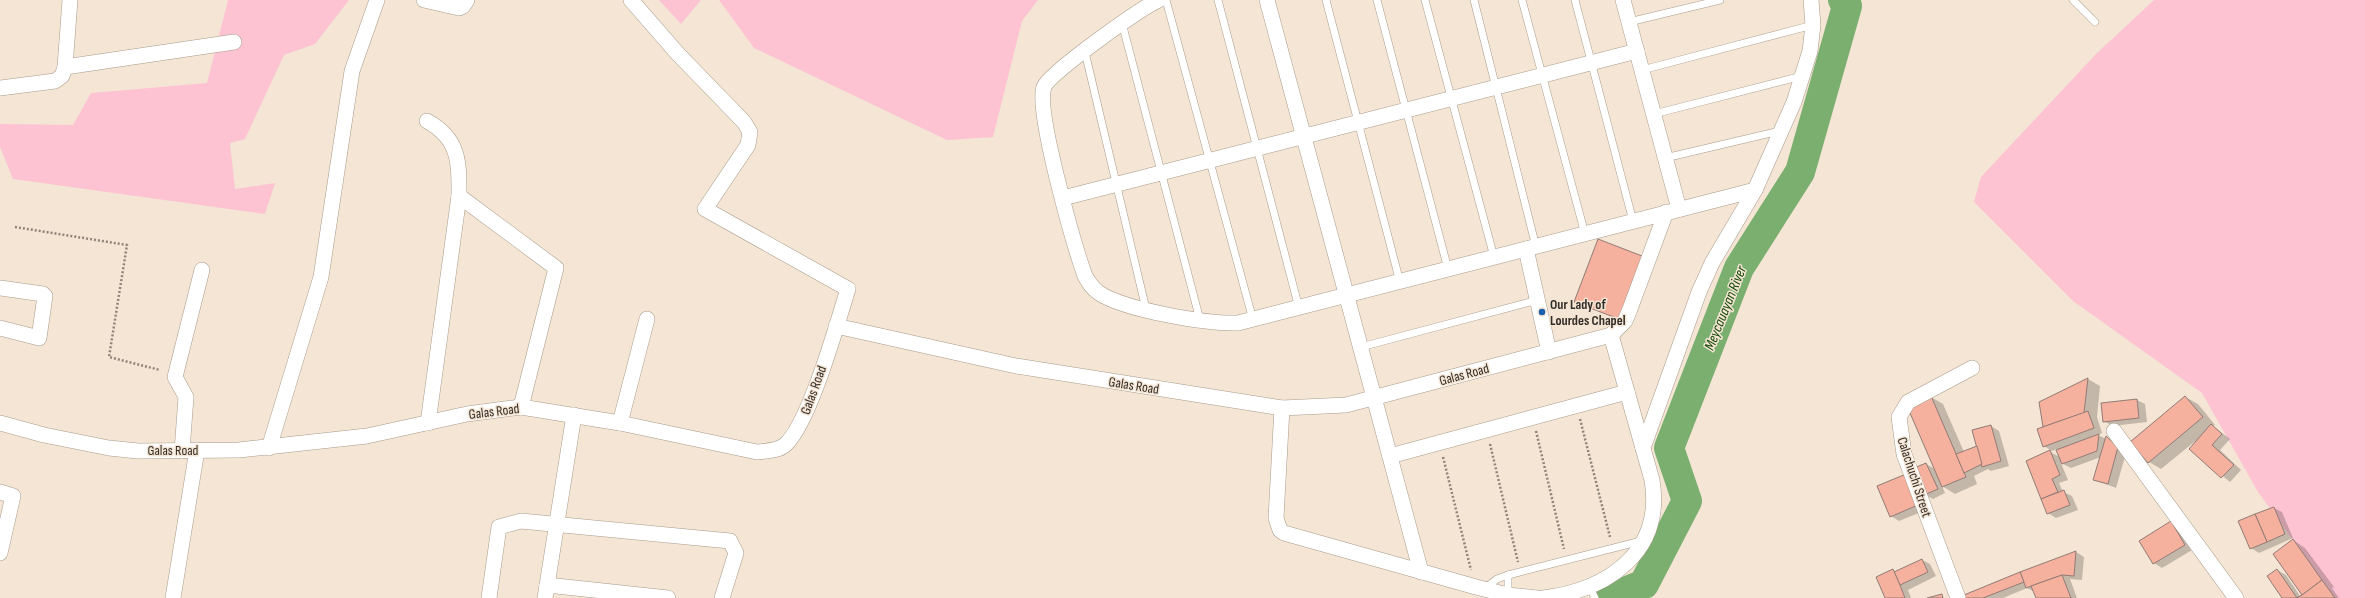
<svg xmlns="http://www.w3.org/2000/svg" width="2365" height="598" viewBox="0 0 2365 598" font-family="'Sofia Sans Condensed',sans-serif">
<rect width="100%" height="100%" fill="#f4e5d4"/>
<!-- green -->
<g fill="#fdc3d3">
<path d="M 228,0 L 349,0 L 315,44 L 284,55 L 245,139 L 230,143 L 235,189 L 275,183 L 265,214 L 13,179 L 0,147 L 0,124 L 73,125 L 91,93 L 207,83 Z"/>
<path d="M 659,0 L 701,0 L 681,24 Z"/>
<path d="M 719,0 L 1038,0 L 1022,21 L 993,137 L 947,140 L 754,48 Z"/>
<path d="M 2154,0 L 2365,0 L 2365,598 L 2335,598 L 2258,492 L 2202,393 L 2073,301 L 1974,202 L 1981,177 L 2096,54 Z"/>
</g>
<!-- shadow -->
<g fill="#0003">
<path d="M 2088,379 L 2100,386 L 2097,417 L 2102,433 L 2097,435 L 2114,442 L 2126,453 L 2116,488 L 2095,480 L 2101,457 L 2071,468 L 2061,463 L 2068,480 L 2059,483 L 2063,492 L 2072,496 L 2078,510 L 2056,518 L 2048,513 L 2027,461 L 2050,452 L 2060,457 L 2057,449 L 2052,451 L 2044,446 L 2046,427 Z"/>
<path d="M 1931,397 L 1943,404 L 1964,452 L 1978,447 L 1991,426 L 1999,431 L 2009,466 L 1991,471 L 1988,469 L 1974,476 L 1977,484 L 1955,494 L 1942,486 L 1945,493 L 1933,499 L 1924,494 L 1926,464 L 1935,469 Z"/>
<path d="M 2185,397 L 2198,404 L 2215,425 L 2213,426 L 2230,439 L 2220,450 L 2241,470 L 2230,482 L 2190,449 L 2199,438 L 2161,469 L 2149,462 Z"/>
<path d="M 2137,400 L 2145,404 L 2147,422 L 2112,426 L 2104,421 Z"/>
<path d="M 1914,480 L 1926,510 L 1899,521 L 1891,516 Z"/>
<path d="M 2274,508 L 2282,512 L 2293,538 L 2259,553 L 2251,548 Z"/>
<path d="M 2171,523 L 2179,527 L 2192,550 L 2162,568 L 2154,563 Z"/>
<path d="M 2293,540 L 2305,548 L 2334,587 L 2332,588 L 2339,598 L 2284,598 L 2277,570 L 2286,575 L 2300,596 L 2303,594 Z"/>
<path d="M 2076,552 L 2084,557 L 2082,580 L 2070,579 L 2077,598 L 2037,598 L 2035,592 L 2027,588 L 2003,598 L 1966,598 L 1965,595 Z"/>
<path d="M 1922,560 L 1930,564 L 1936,576 L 1908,590 L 1911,598 L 1886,598 L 1893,570 L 1896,572 Z"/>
</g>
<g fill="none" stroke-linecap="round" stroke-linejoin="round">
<!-- river -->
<path stroke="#7aaf6f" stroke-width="30" d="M 1610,598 L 1644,584 L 1687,501 L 1669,448 L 1739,268 L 1800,172 L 1847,6 L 1843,0"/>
</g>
<!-- building -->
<g fill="#f5b09e" stroke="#917c76">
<path d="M 1598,239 L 1642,256 L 1619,319 L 1574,302 Z"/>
<path d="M 2088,378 L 2084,413 L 2043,427 L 2039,402 Z"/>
<path d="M 1931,396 L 1966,477 L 1942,487 L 1907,406 Z"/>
<path d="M 2185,396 L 2203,417 L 2148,463 L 2130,442 Z"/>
<path d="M 2137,399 L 2139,418 L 2103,422 L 2101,403 Z"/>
<path d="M 2088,411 L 2094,428 L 2043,447 L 2037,429 Z"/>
<path d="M 2211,424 L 2222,434 L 2212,445 L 2234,465 L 2221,478 L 2189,449 Z"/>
<path d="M 1991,425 L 2001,461 L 1982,467 L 1972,430 Z"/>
<path d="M 2099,434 L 2097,451 L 2062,464 L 2056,450 Z"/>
<path d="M 2106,436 L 2118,447 L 2108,484 L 2093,480 Z"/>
<path d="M 1977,446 L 1982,464 L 1964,473 L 1956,454 Z"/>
<path d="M 2050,450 L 2060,475 L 2052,479 L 2058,492 L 2041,499 L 2026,461 Z"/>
<path d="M 1926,463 L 1938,489 L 1924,495 L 1912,469 Z"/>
<path d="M 1906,474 L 1918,505 L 1890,517 L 1877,486 Z"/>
<path d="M 2064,490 L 2070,505 L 2047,514 L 2041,499 Z"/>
<path d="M 2274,507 L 2285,534 L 2267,542 L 2255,514 Z"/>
<path d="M 2255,514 L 2267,542 L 2250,549 L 2238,521 Z"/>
<path d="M 2171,521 L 2185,545 L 2153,564 L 2139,541 Z"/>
<path d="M 2293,539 L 2322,580 L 2302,595 L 2273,554 Z"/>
<path d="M 2076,551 L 2074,576 L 2062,575 L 2026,588 L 2020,572 Z"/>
<path d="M 1922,559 L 1928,572 L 1900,585 L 1894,572 Z"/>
<path d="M 1893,569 L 1900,585 L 1905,598 L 1885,598 L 1876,577 Z"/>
<path d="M 2277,569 L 2297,598 L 2282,598 L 2267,576 Z"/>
<path d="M 2020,572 L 2024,582 L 1983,598 L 1965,598 L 1964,595 Z"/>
<path d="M 2062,575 L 2071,598 L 2036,598 L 2031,586 Z"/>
<path d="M 2322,580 L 2335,598 L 2296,598 L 2302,595 Z"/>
<path d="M 1942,594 L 1943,598 L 1927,598 Z"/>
</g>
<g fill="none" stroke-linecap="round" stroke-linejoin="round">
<!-- service casing -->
<g stroke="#a99b8b" stroke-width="8">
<g id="service">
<path d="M 1166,0 L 1253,320"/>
<path d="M 1218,0 L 1299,308"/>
<path d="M 1326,0 L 1400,282"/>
<path d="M 1377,0 L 1448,269"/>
<path d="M 1425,0 L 1494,257"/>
<path d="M 1474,0 L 1536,247"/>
<path d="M 1522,0 L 1585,234"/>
<path d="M 1575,0 L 1633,221"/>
<path d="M 2073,0 L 2095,22"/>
<path d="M 1629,22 L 1720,0"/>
<path d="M 1122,23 L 1200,320"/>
<path d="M 1085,52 L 1146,309"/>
<path d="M 1642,70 L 1813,25"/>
<path d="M 1654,114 L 1802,76"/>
<path d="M 1665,158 L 1780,131"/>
<path d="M 1361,347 L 1538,300"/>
<path d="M 1589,586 L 1595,598"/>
<path d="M 1484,589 L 1497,579 L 1508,575 L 1641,541"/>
<path d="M 1508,595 L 1508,575"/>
</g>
</g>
<!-- minor casing -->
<g stroke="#a99b8b" stroke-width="16">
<g id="minor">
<path d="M 424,0 L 459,8 L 463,6 L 467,0"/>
<path d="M 1159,0 C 1141,8 1049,73 1044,87 C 1035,110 1075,248 1085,276 C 1089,283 1092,288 1099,293 C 1125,310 1206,324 1238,323 L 1755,190"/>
<path d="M 1267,0 L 1421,572"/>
<path d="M 1623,0 L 1679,209"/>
<path d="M 65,67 L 234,42"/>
<path d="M 0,88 L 55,81 L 62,76 L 65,67 L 70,0"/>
<path d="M 427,121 C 460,139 459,163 459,196"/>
<path d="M 1063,198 L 1637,51"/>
<path d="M 1526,249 L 1549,352"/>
<path d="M 0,288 L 43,294 L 45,296 L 39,338 L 0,328"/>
<path d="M 836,326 L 1016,366 L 1282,408 L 1346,405 L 1611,335 L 1625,321 L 1630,309 L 1666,212"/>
<path d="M 1282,408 L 1276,518 L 1280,530 L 1284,533 L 1476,587 L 1508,595 L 1537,598"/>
<path d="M 0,423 L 44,435 L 109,448 L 138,451 L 239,450 L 367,436 L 467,414 L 521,407 L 620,423 L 757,452 C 767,451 779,451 786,444 C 810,421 837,324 848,289 L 705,209 L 748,145 L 750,132 L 744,122 L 678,54 L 631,0"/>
<path d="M 428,423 L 459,196 L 556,268 L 521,407"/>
<path d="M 620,423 L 647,319"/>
<path d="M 2114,431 L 2236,598"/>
<path d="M 269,448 L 321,277 L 352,71 L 377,0"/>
<path d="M 1643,448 L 1699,292 L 1712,263 L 1755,190 L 1794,102 L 1810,51 L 1813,25 L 1811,0"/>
<path d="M 182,451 L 186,397 L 175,377 L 202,270"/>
<path d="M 1390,456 L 1627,392"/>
<path d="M 0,492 L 13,496 L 0,553"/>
<path d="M 547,585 L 668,598"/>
<path d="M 173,598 L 197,450"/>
<path d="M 489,598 L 499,527 L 521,521 L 730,541 L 736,553 L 722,598"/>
<path d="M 545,598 L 574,415"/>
<path d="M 1543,598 C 1608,590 1664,552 1652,480 L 1611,335"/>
<path d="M 1958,598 L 1904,454 L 1899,417 L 1908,402 L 1972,368"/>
</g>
</g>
<!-- path -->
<g stroke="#90857a" stroke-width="2.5" stroke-dasharray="2 2" stroke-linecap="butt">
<path d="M 15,227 L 127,245 L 109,357 L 160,370"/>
<path d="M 1580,419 L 1610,537"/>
<path d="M 1536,431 L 1564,549"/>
<path d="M 1490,444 L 1518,562"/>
<path d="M 1443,457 L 1471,570"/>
</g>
<!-- service -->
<use href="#service" stroke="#fff" stroke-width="7"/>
<!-- minor -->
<use href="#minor" stroke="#fff" stroke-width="15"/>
</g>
<!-- markers -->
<circle fill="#185faf" stroke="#f4e5d4" stroke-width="1.5" cx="1542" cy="312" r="4"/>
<g text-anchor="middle" stroke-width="3" stroke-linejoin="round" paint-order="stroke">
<!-- poi labels -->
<g font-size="14" font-weight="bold" fill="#332d27" stroke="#f4e5d4" text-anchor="start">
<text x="1550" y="309">Our Lady of<tspan x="1550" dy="16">Lourdes Chapel</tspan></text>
</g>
<!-- street labels -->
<g font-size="14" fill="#332d27" stroke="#f4e5d4">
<text transform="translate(1464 374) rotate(-15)" y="5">Galas Road</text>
<text transform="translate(1134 385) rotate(9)" y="5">Galas Road</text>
<text transform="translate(813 390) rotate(-70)" y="5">Galas Road</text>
<text transform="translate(494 411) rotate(-7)" y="5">Galas Road</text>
<text x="173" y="455">Galas Road</text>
<text transform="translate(1915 477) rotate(72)" y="5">Calachuchi Street</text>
</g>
<!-- water labels -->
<g font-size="15" font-style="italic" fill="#124703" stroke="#f4e5d4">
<text transform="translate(1725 308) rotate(-68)" y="5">Meycauayan River</text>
</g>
</g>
</svg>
